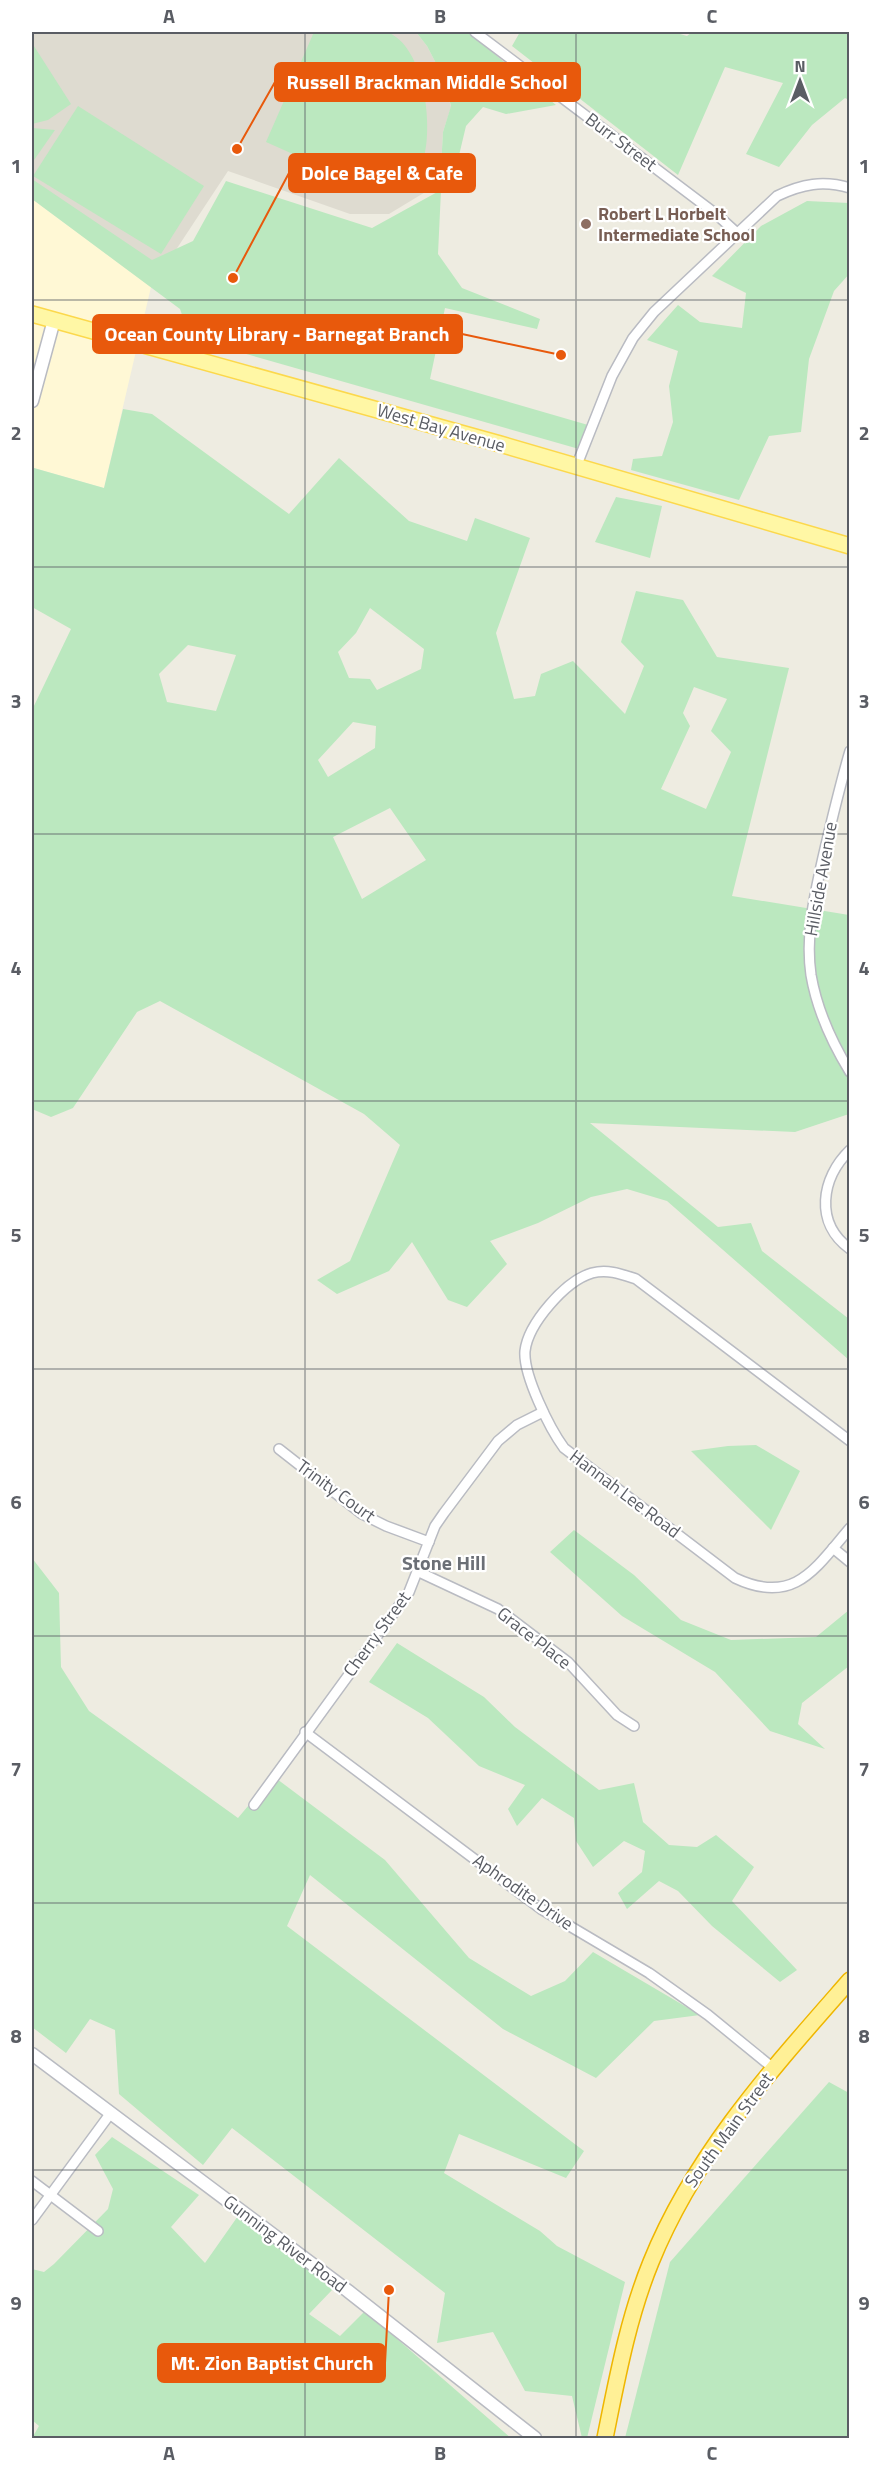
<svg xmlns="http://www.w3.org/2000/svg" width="881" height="2470" viewBox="0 0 881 2470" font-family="'Titillium Web',sans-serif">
<rect width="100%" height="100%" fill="#eeece1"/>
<!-- commercial -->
<path fill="#fff8d5" d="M 32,199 L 151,287 L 104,488 L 34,468 L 32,477 Z"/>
<!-- education -->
<path fill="#dedbd0" d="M 32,32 L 416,32 L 427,46 L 443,77 L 451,107 L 443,132 L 441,166 L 427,191 L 389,214 L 350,214 L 228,171 L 162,271 L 32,191 Z"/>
<!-- green -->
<g fill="#bbe8bf" fill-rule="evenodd">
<path d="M 314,32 C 327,32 379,28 387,32 C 425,46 434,128 423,161 C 419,172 410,183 404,193 L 351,180 L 266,142 Z"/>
<path d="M 416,32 L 468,32 L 556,105 L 506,114 L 483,107 L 466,126 L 456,168 L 441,166 L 443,132 L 451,106 L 443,77 L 427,46 Z"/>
<path d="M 520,32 L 673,32 L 687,36 L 692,32 L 849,32 L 849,100 L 845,98 L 812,125 L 779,167 L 746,154 L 783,83 L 725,67 L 678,175 L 512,46 Z"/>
<path d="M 32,43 L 71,104 L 48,120 L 32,124 Z"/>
<path d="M 78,106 L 204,186 L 161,254 L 33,176 Z"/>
<path d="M 32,128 L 55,130 L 32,163 Z"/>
<path d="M 32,179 L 152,260 L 193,241 L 226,181 L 372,228 L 441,190 L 438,254 L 462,288 L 540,319 L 537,329 L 445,308 L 430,379 L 595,427 L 586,451 L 190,338 L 180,309 L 32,199 Z"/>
<path d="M 807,201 L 849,203 L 850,273 L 834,291 L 809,359 L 801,432 L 769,436 L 739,500 L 631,470 L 633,459 L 662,456 L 673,422 L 669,386 L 678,351 L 647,340 L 678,305 L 700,322 L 742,328 L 746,293 L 712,276 L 761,226 Z"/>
<path d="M 123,409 L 152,414 L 289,514 L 339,458 L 409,521 L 467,541 L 475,518 L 530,538 L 496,633 L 514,699 L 535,696 L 541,674 L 573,661 L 625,714 L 644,666 L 621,642 L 636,591 L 683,600 L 717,657 L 789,668 L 732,896 L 849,915 L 849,1114 L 795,1132 L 590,1123 L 718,1227 L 751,1223 L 762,1251 L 849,1319 L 849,1360 L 667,1201 L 627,1189 L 591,1197 L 538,1223 L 490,1241 L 507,1264 L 467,1307 L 448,1300 L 412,1242 L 389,1271 L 337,1294 L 317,1280 L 350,1261 L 400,1145 L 364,1114 L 160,1001 L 137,1012 L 73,1108 L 51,1117 L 32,1109 L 32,710 L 71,629 L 32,607 L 32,477 L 34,468 L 104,488 ZM 370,608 L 424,649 L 421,669 L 377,690 L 370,679 L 349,678 L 338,652 L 356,633 ZM 188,645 L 236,655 L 216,711 L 167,702 L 159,674 ZM 694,687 L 727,699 L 711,731 L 731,752 L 706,809 L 661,789 L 690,726 L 683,713 ZM 353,722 L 376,726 L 375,748 L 328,777 L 318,760 ZM 390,808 L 426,860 L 362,899 L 333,837 Z"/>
<path d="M 616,497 L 662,506 L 650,558 L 595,542 Z"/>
<path d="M 756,1445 L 800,1471 L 771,1530 L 691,1451 L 728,1446 Z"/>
<path d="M 574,1530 L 634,1575 L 681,1620 L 731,1640 L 816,1637 L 849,1610 L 849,1666 L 802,1703 L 798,1724 L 825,1749 L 770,1731 L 715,1672 L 622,1616 L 550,1552 Z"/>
<path d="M 32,1558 L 59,1593 L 61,1667 L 89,1711 L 238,1818 L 273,1776 L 385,1860 L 469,1958 L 531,1996 L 565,1981 L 593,1952 L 700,2015 L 654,2021 L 596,2078 L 503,2029 L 310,1875 L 287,1926 L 584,2151 L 566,2178 L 459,2134 L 444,2173 L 540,2231 L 557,2246 L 625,2282 L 587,2438 L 582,2438 L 572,2396 L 525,2391 L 493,2332 L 437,2343 L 445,2293 L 232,2128 L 203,2165 L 119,2094 L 115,2030 L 90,2019 L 66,2053 L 32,2027 Z"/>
<path d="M 397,1643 L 484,1697 L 515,1727 L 599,1790 L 634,1783 L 643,1822 L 669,1845 L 697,1847 L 716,1835 L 754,1867 L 732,1901 L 797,1970 L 780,1982 L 712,1926 L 678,1891 L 659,1881 L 627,1909 L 618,1893 L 642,1872 L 645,1851 L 624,1841 L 593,1867 L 576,1841 L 574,1818 L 542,1798 L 517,1826 L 508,1809 L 525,1785 L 479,1766 L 428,1718 L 369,1682 Z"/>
<path d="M 829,2082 L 849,2093 L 849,2438 L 625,2438 L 670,2262 Z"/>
<path d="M 112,2137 L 199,2195 L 171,2227 L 205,2263 L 238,2216 L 333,2289 L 309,2314 L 340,2336 L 365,2311 L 511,2438 L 32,2438 L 39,2426 L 32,2420 L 32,2269 L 44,2272 L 54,2264 L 108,2209 L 113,2189 L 95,2155 Z"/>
</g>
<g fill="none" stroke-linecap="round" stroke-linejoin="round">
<!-- minor casing -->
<g stroke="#b9bbc2" stroke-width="12">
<g id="minor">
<path d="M 475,32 L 716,214 L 737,233"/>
<path d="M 576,467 L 612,376 L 633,338 L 654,312 L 777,196 C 802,184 823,180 850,188"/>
<path d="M 850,751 C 840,785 832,819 824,853 C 815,893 805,934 811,975 C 817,1010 831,1041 850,1072"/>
<path d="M 850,1150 C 821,1178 814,1223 850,1249"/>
<path d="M 850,1441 L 636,1279 C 621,1274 608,1269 592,1273 C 565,1281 528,1324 525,1351 C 523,1375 550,1429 564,1448 L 735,1578 C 794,1606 815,1569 850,1528"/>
<path d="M 279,1449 L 362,1514 L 386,1526 L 429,1542"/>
<path d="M 833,1548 L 850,1562"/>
<path d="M 419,1572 L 498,1609 L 568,1662 L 617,1715 L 634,1726"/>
<path d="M 305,1732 L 541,1909 L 649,1973 L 708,2015 L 773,2068"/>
<path d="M 254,1805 L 409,1592 L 435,1526 L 444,1513 L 498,1441 L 517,1425 L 543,1412"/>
<path d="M 32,2181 L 98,2231"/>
<path d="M 32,2220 L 110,2114"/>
</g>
</g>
<!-- tertiary casing -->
<g stroke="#b9bbc2" stroke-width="15">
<g id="tertiary">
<path d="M 32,401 L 54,320"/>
<path d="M 32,2054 L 348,2291 L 535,2438"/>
</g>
</g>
<!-- primary casing -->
<g stroke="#fcd84c" stroke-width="18">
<path id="primary" d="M 32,314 L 500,444 L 850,546"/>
</g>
<!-- trunk casing -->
<g stroke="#efb600" stroke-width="18">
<path id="trunk" d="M 605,2438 C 617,2379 628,2318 651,2262 C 695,2153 773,2068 850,1980"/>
</g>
<!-- minor -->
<use href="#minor" stroke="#fff" stroke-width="9"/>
<!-- tertiary -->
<use href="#tertiary" stroke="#fff" stroke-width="12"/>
<!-- primary -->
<use href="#primary" stroke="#fff7a5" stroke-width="15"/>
<!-- trunk -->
<use href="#trunk" stroke="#fff096" stroke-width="15"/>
</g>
<!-- grid -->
<path fill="none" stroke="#5a5d64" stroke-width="1.5" stroke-opacity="0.55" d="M 305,32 L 305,2438M 576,32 L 576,2438M 32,300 L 850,300M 32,567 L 850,567M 32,834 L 850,834M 32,1101 L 850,1101M 32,1369 L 850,1369M 32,1636 L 850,1636M 32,1903 L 850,1903M 32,2170 L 850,2170"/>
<!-- markers -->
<circle fill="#8d6e63" stroke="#fff" stroke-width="2" cx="586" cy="224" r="6"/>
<g text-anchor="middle" stroke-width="4.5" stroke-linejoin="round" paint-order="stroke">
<!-- street labels -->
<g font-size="18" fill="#5a5d64" stroke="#fff">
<text transform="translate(621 142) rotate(37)" y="6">Burr Street</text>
<text transform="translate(441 428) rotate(16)" y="6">West Bay Avenue</text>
<text transform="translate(821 879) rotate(-80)" y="6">Hillside Avenue</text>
<text transform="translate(336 1491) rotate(36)" y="6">Trinity Court</text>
<text transform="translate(625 1494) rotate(37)" y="6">Hannah Lee Road</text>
<text transform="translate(377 1634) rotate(-54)" y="6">Cherry Street</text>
<text transform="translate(534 1638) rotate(38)" y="6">Grace Place</text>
<text transform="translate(523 1892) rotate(35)" y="6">Aphrodite Drive</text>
<text transform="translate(729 2130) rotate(-54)" y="6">South Main Street</text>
<text transform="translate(285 2244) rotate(37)" y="6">Gunning River Road</text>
</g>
<!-- education labels -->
<g font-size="18" font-weight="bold" fill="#785e54" stroke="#fff" text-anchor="start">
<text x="598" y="220">Robert L Horbelt<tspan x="598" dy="21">Intermediate School</tspan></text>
</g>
<!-- neighbourhood labels -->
<g font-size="20" font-weight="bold" fill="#6b6f76" stroke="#fff">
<text x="444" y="1570">Stone Hill</text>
</g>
</g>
<!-- callouts -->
<path fill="none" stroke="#e8590c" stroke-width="2" d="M237 149L275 82M233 278L289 173M561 355L462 334M389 2290L385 2363"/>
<g fill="#e8590c" stroke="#fff" stroke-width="2">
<circle cx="237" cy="149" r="6"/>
<circle cx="233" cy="278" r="6"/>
<circle cx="561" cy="355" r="6"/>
<circle cx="389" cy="2290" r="6"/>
</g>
<g fill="#e8590c" stroke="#e8590c" stroke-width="2">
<rect x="275" y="63" width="305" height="38" rx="6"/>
<rect x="289" y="154" width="186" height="38" rx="6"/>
<rect x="93" y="315" width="369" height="38" rx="6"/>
<rect x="158" y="2344" width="227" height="38" rx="6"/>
</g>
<g font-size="20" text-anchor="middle" font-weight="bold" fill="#fff">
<text x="427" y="89">Russell Brackman Middle School</text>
<text x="382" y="180">Dolce Bagel &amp; Cafe</text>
<text x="277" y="341">Ocean County Library - Barnegat Branch</text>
<text x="272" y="2370">Mt. Zion Baptist Church</text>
</g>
<!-- border -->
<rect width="881" height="2470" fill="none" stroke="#ffffff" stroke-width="66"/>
<!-- north arrow -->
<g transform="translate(800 81)" stroke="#ffffff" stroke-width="4.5" paint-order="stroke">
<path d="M0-4.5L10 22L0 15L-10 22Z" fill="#5a5d64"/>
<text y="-9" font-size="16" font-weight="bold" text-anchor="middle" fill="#5a5d64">N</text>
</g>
<rect x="33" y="33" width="815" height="2404" fill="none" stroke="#5a5d64" stroke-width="2"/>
<g font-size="20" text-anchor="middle" font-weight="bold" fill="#5a5d64">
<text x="169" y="23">A</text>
<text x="440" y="23">B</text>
<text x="712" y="23">C</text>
<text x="16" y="173">1</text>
<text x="864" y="173">1</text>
<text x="16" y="440">2</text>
<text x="864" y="440">2</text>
<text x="16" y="708">3</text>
<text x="864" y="708">3</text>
<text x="16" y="975">4</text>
<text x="864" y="975">4</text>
<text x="16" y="1242">5</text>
<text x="864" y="1242">5</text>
<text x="16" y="1509">6</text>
<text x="864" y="1509">6</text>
<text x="16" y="1776">7</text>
<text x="864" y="1776">7</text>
<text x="16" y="2043">8</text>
<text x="864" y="2043">8</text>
<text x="16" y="2310">9</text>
<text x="864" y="2310">9</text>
<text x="169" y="2460">A</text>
<text x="440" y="2460">B</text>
<text x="712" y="2460">C</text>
</g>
</svg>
